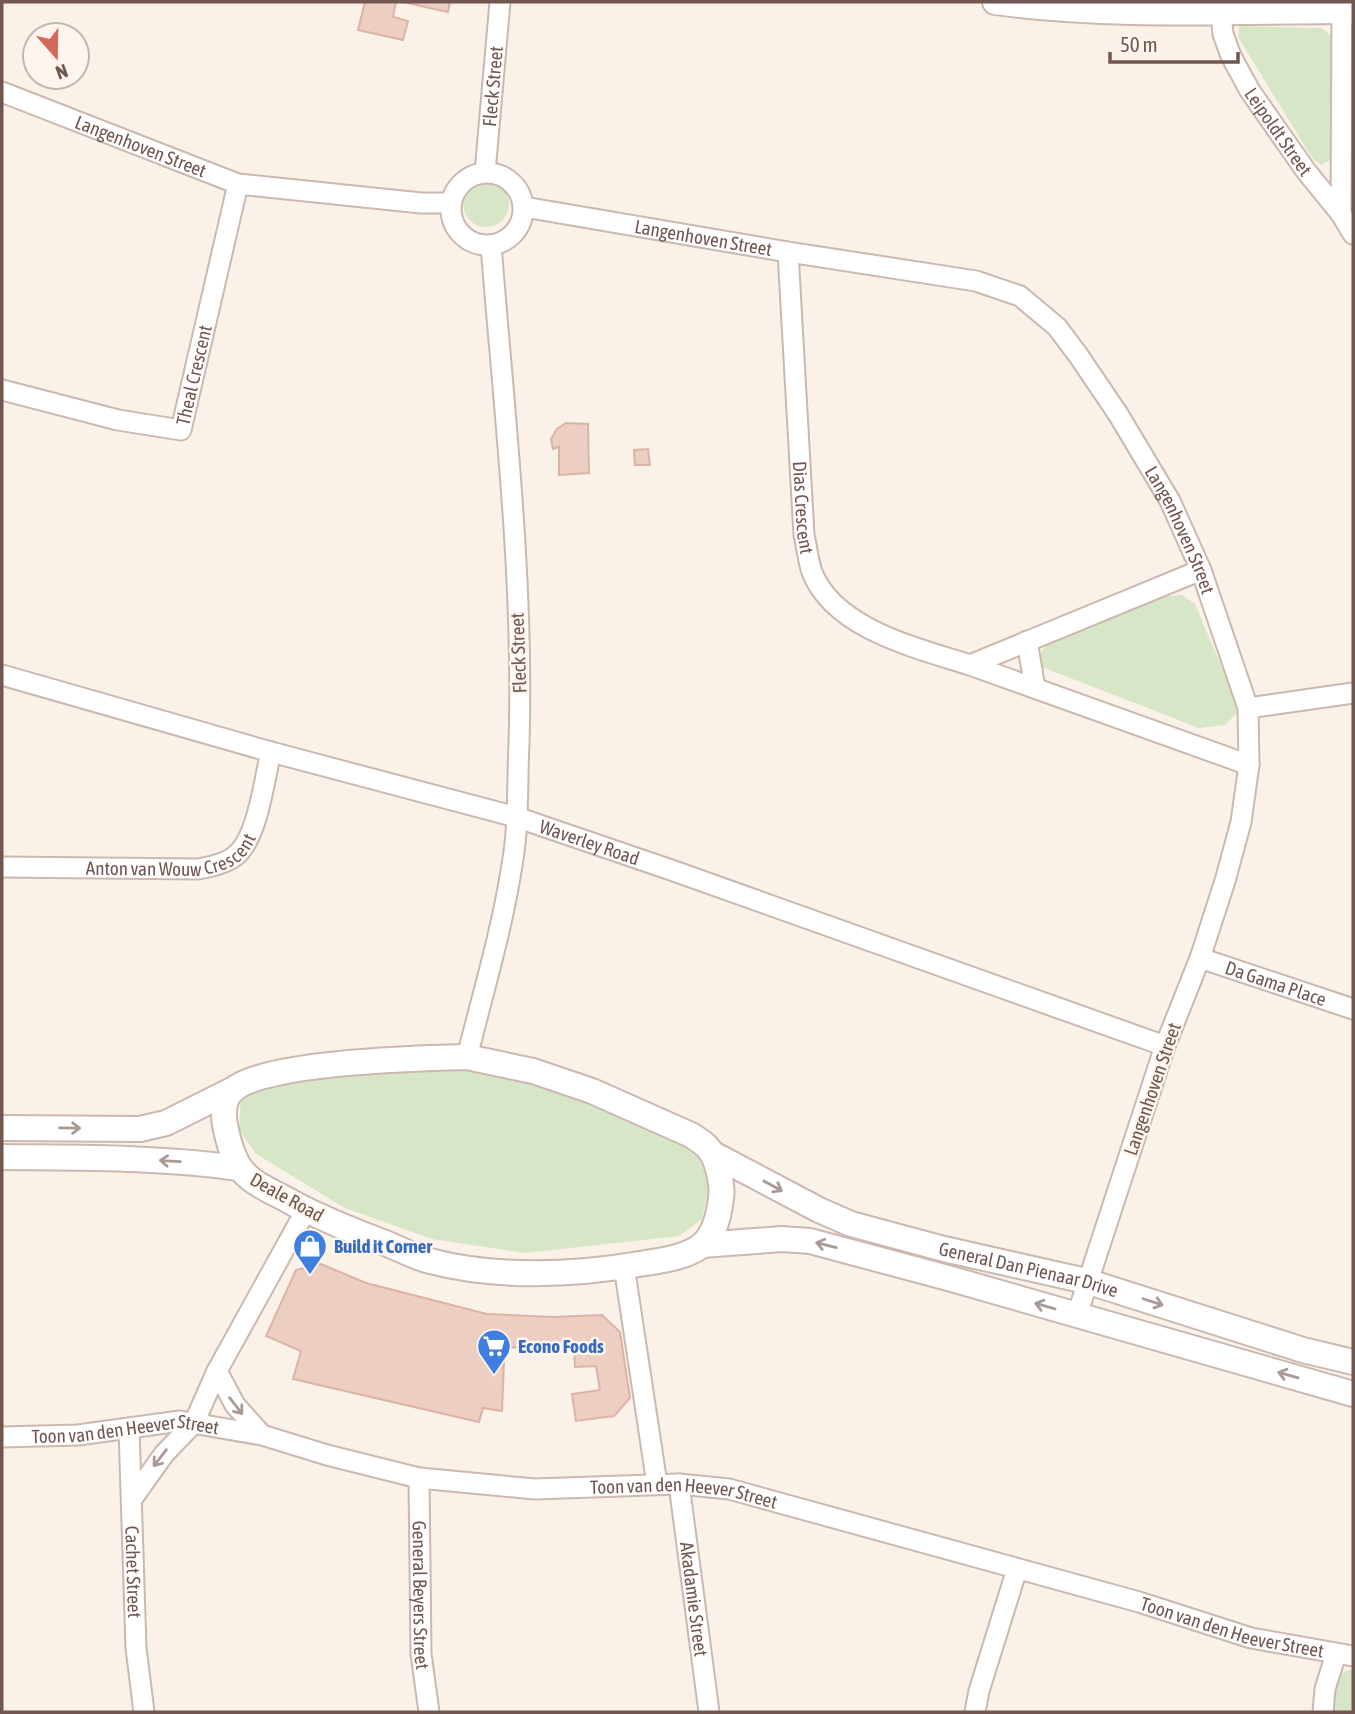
<svg xmlns="http://www.w3.org/2000/svg" width="1355" height="1714" viewBox="0 0 1355 1714" font-family="'Asap Condensed',sans-serif">
<rect width="100%" height="100%" fill="#faf1e8"/>
<!-- green -->
<g fill="#d8e6c8">
<path d="M 1239,26 L 1322,28 L 1333,38 L 1335,149 L 1329,161 L 1321,165 L 1312,158 L 1238,37 Z"/>
<circle cx="486" cy="204" r="23"/>
<path d="M 1182,595 L 1195,604 L 1235,699 L 1237,713 L 1225,725 L 1199,728 L 1042,667 L 1041,652 L 1054,636 L 1168,596 Z"/>
<path d="M 503,1066 L 680,1134 L 703,1157 L 708,1191 L 702,1219 L 679,1236 L 525,1253 L 432,1239 L 345,1208 L 256,1154 L 239,1130 L 241,1097 L 269,1075 Z"/>
<path d="M 1348,1670 L 1353,1670 L 1353,1712 L 1334,1712 L 1332,1696 L 1334,1678 Z"/>
</g>
<!-- building -->
<g fill="#eccec3" stroke="#dcb4a5" stroke-width="2">
<path d="M 365,2 L 396,2 L 393,17 L 408,21 L 403,40 L 358,30 Z"/>
<path d="M 403,2 L 450,2 L 448,12 Z"/>
<path d="M 566,423 L 588,424 L 589,473 L 559,475 L 559,447 L 553,449 L 551,439 L 557,429 Z"/>
<path d="M 648,449 L 650,465 L 635,465 L 634,450 Z"/>
<path d="M 321,1264 L 366,1283 L 487,1314 L 553,1317 L 602,1315 L 620,1332 L 630,1398 L 614,1416 L 576,1421 L 572,1394 L 600,1390 L 596,1366 L 575,1367 L 574,1351 L 548,1349 L 484,1346 L 482,1358 L 504,1361 L 502,1411 L 483,1408 L 479,1422 L 293,1379 L 301,1351 L 266,1336 L 296,1270 Z"/>
</g>
<g fill="none" stroke-linecap="round" stroke-linejoin="round">
<!-- minor casing -->
<g stroke="#cbb8af" stroke-width="23">
<g id="minor">
<path id="s1" d="M 1220,2 L 1223,34 L 1231,56 L 1250,91 L 1306,171 L 1341,214 L 1353,234"/>
<path id="s2" d="M 2,92 L 238,184 L 421,203 L 451,203"/>
<path id="s3" d="M 485,172 L 500,2"/>
<circle cx="487" cy="209" r="36"/>
<path id="s4" d="M 524,207 L 788,252 L 976,281 L 1020,296 L 1057,327 L 1078,355 L 1118,414 L 1170,501 L 1201,570 L 1248,708 L 1249,765 L 1241,822 L 1225,881 L 1200,958 L 1165,1046 L 1077,1315"/>
<path d="M 1341,214 L 1342,2"/>
<path id="s5" d="M 788,252 L 804,535 C 807,547 808,561 812,572 C 834,629 917,648 970,665 L 1249,765"/>
<path id="s6" d="M 2,390 L 118,420 L 181,430 L 238,184"/>
<path d="M 1027,641 L 1035,688"/>
<path d="M 970,665 L 1201,570"/>
<path id="s7" d="M 2,675 L 271,752 L 516,817 L 674,871 L 1165,1046"/>
<path d="M 1248,708 L 1353,693"/>
<path id="s8" d="M 2,867 L 198,869 C 210,867 225,864 235,856 C 258,838 264,780 271,752"/>
<path id="s9" d="M 1200,958 L 1353,1009"/>
<path d="M 467,1057 C 483,993 502,930 512,865 C 519,826 517,784 519,743 C 524,578 504,411 491,245"/>
<path d="M 624,1266 L 657,1484"/>
<path d="M 217,1371 L 235,1405 L 262,1435"/>
<path id="s10" d="M 129,1428 L 136,1648 L 144,1712"/>
<path id="s11" d="M 2,1437 L 78,1435 L 180,1421 L 262,1435 L 327,1455 L 419,1478 L 535,1489 L 679,1484 L 729,1489 L 1139,1602 L 1251,1638 L 1353,1656"/>
<path id="s12" d="M 419,1478 L 421,1654 L 429,1712"/>
<path id="s13" d="M 679,1484 L 709,1712"/>
<path d="M 132,1499 L 164,1454 L 194,1423 L 217,1371 L 306,1210"/>
<path d="M 975,1712 L 979,1691 L 1017,1569"/>
<path d="M 1323,1712 L 1325,1689 L 1336,1654"/>
</g>
</g>
<!-- tertiary casing -->
<g stroke="#cbb8af" stroke-width="28">
<g id="tertiary">
<path d="M 995,2 C 1113,18 1234,11 1353,11"/>
<path d="M 467,1057 L 533,1071 L 592,1091 L 691,1135 C 699,1140 707,1145 711,1152 C 718,1162 723,1187 721,1198 C 719,1215 715,1235 701,1246 C 686,1257 664,1260 646,1263 C 576,1275 499,1279 430,1261 C 415,1257 400,1249 385,1243 C 354,1231 322,1219 293,1203 C 251,1180 237,1180 226,1130 C 223,1117 222,1100 233,1090 C 262,1062 423,1058 467,1057 Z"/>
<path d="M 2,1128 L 140,1129 L 166,1123 L 232,1090"/>
<path id="s14" d="M 713,1154 L 819,1210 L 851,1224 L 944,1249 L 1086,1281 L 1303,1350 L 1353,1362"/>
<path d="M 2,1157 C 80,1158 160,1157 238,1168"/>
<path d="M 702,1245 L 782,1239 L 810,1241 L 948,1278 L 1353,1394"/>
</g>
</g>
<!-- minor -->
<use href="#minor" stroke="#fff" stroke-width="19"/>
<!-- tertiary -->
<use href="#tertiary" stroke="#fff" stroke-width="24"/>
</g>
<!-- one-way arrows -->
<defs><path id="oneway-shaft" d="M-6 0H5M1.5-3L5.5 0L1.5 3" fill="none" stroke-width="1.6" stroke-linecap="round" stroke-linejoin="round" transform="scale(1.75)"/></defs>
<g stroke="#aa9a95">
<use href="#oneway-shaft" transform="translate(70 1128) rotate(1)"/>
<use href="#oneway-shaft" transform="translate(170 1161) rotate(-177)"/>
<use href="#oneway-shaft" transform="translate(773 1186) rotate(29)"/>
<use href="#oneway-shaft" transform="translate(826 1245) rotate(-166)"/>
<use href="#oneway-shaft" transform="translate(1153 1302) rotate(18)"/>
<use href="#oneway-shaft" transform="translate(1045 1306) rotate(-164)"/>
<use href="#oneway-shaft" transform="translate(1288 1375) rotate(-164)"/>
<use href="#oneway-shaft" transform="translate(236 1406) rotate(52)"/>
<use href="#oneway-shaft" transform="translate(160 1458) rotate(128)"/>
</g>
<!-- icons -->
<defs>
<g id="shop-pin" transform="scale(1.75)"><path d="M0 17L-7.5 6A9.5 9.5 0 1 1 7.5 6Z" fill="#3f7fe0" stroke="#fdf5ee"/><path d="M-5-2.5h2.3a2.7 3.5 0 0 1 5.4 0H5L5.5 6h-11ZM-1.5-2.5h3a1.5 2.3 0 0 0-3 0Z" fill="#fff"/></g>
<g id="supermarket-pin" transform="scale(1.75)"><path d="M0 17L-7.5 6A9.5 9.5 0 1 1 7.5 6Z" fill="#3f7fe0" stroke="#fdf5ee"/><path d="M-6-5.5h2.5l.6 2H6L4.5 2H-2.5L-4.4-4H-6ZM-1.5 3.2a1.3 1.3 0 1 0 .1 0ZM3 3.2a1.3 1.3 0 1 0 .1 0Z" fill="#fff"/></g>
</defs>
<g fill-rule="evenodd">
<use href="#shop-pin" x="310" y="1246"/>
<use href="#supermarket-pin" x="494" y="1346"/>
</g>
<g text-anchor="middle" stroke-width="5" stroke-linejoin="round" paint-order="stroke">
<!-- street labels -->
<g font-size="19" fill="#71574f" stroke="#fdf5ee">
<text dy="7" stroke="none"><textPath href="#s3" startOffset="86">Fleck Street</textPath></text>
<text dy="7" stroke="none"><textPath href="#s1" startOffset="145">Leipoldt Street</textPath></text>
<text dy="7" stroke="none"><textPath href="#s2" startOffset="149">Langenhoven Street</textPath></text>
<text dy="7" stroke="none"><textPath href="#s4" startOffset="182">Langenhoven Street</textPath></text>
<text dy="7" stroke="none"><textPath href="#s6" startOffset="240">Theal Crescent</textPath></text>
<text dy="7" stroke="none"><textPath href="#s5" startOffset="256">Dias Crescent</textPath></text>
<text dy="7" stroke="none"><textPath href="#s4" startOffset="791">Langenhoven Street</textPath></text>
<text transform="translate(518 653) rotate(-92)" y="7">Fleck Street</text>
<text dy="7" stroke="none"><textPath href="#s7" startOffset="611">Waverley Road</textPath></text>
<text dy="7" stroke="none"><textPath href="#s8" startOffset="173">Anton van Wouw Crescent</textPath></text>
<text dy="7" stroke="none"><textPath href="#s9" startOffset="80">Da Gama Place</textPath></text>
<text transform="translate(1152 1089) rotate(-71)" y="7">Langenhoven Street</text>
<text transform="translate(287 1197) rotate(29)" y="7">Deale Road</text>
<text dy="7" stroke="none"><textPath href="#s14" startOffset="338">General Dan Pienaar Drive</textPath></text>
<text dy="7" stroke="none"><textPath href="#s11" startOffset="124">Toon van den Heever Street</textPath></text>
<text dy="7" stroke="none"><textPath href="#s11" startOffset="691">Toon van den Heever Street</textPath></text>
<text dy="7" stroke="none"><textPath href="#s10" startOffset="144">Cachet Street</textPath></text>
<text dy="7" stroke="none"><textPath href="#s12" startOffset="117">General Beyers Street</textPath></text>
<text dy="7" stroke="none"><textPath href="#s13" startOffset="116">Akadamie Street</textPath></text>
<text dy="7" stroke="none"><textPath href="#s11" startOffset="1258">Toon van den Heever Street</textPath></text>
</g>
<!-- shop labels -->
<g font-size="19" font-weight="bold" fill="#366cbe" stroke="#fdf5ee" text-anchor="start">
<text x="334" y="1253">Build it Corner</text>
<text x="518" y="1353">Econo Foods</text>
</g>
</g>
<!-- border -->
<rect width="1355" height="1714" fill="none" stroke="#71574f" stroke-width="7"/>
<!-- north arrow -->
<g transform="translate(56 56) rotate(160)"><circle r="33" fill="#fdf5ee" stroke="#c5b6ae" stroke-width="2"/>
<path d="M0-5L12 26L0 18L-12 26Z" fill="#d5685c"/>
<text y="-10" font-size="19" font-weight="bold" text-anchor="middle" fill="#71574f">N</text>
</g>
<!-- scale -->
<path d="M1110 52v10h128v-10" fill="none" stroke="#71574f" stroke-width="3.5"/>
<text x="1120" y="52" font-size="21" fill="#71574f" stroke="#fdf5ee" stroke-width="5" paint-order="stroke">50 m</text>
</svg>
